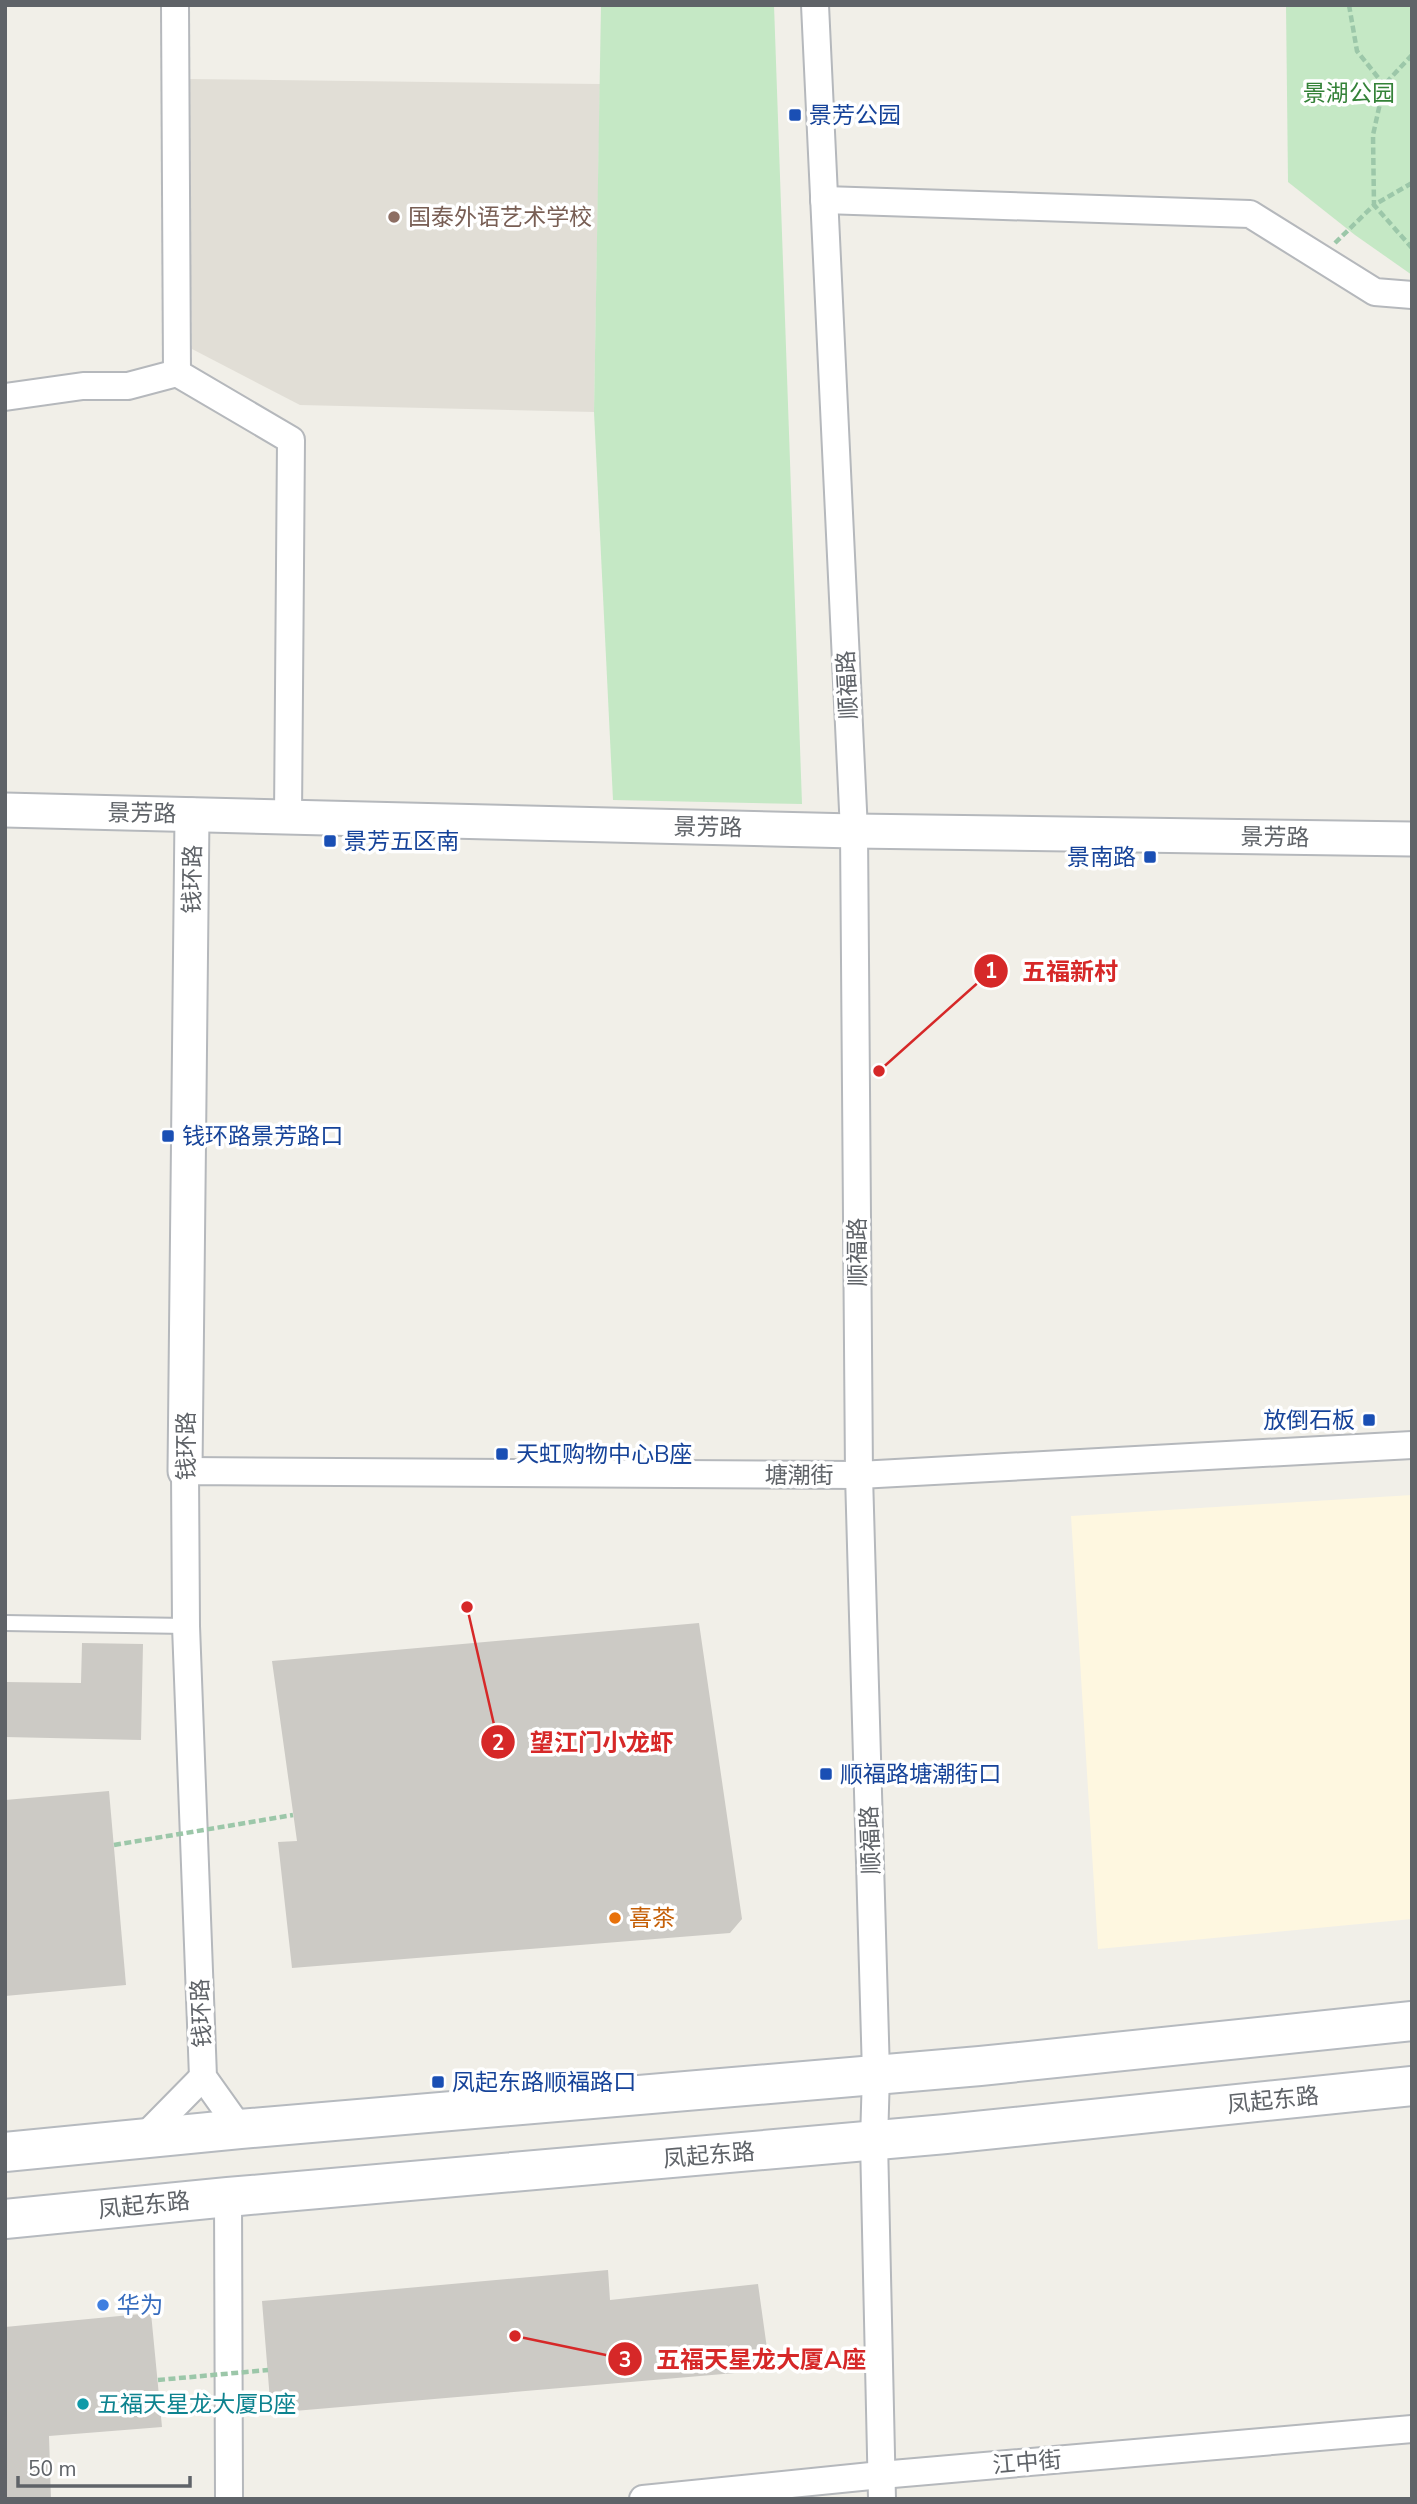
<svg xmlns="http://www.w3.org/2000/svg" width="1417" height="2504" viewBox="0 0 1417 2504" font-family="'Nunito Sans','Noto Sans SC',sans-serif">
<rect width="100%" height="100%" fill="#f1efe8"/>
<!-- commercial -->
<path fill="#fef7e0" d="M 1412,1495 L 1412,1919 L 1098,1949 L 1071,1516 Z"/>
<!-- education -->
<path fill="#e1ded6" d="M 188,79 L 600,84 L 594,412 L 300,405 L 192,349 Z"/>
<!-- green -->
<g fill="#c5e8c5">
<path d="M 601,5 L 774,5 L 802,804 L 613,800 L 594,412 Z"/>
<path d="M 1286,5 L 1412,5 L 1412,275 L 1355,235 L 1288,182 Z"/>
</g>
<!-- building -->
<g fill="#cccac5">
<path d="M 699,1623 L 742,1919 L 730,1933 L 292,1968 L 278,1842 L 297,1841 L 272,1661 Z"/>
<path d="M 82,1643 L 143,1644 L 141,1740 L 5,1737 L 5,1682 L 81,1683 Z"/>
<path d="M 109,1791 L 126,1985 L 5,1996 L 5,1800 Z"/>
<path d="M 608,2270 L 610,2300 L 758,2284 L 770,2370 L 271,2413 L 262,2301 Z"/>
<path d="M 151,2313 L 162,2427 L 49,2436 L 51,2499 L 5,2499 L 5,2327 Z"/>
</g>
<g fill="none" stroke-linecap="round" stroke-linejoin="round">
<!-- service casing -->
<g stroke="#b5b8bc" stroke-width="18">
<path id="service" d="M 5,1623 L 186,1626"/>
</g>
<!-- minor casing -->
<g stroke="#b5b8bc" stroke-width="30">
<g id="minor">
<path d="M 175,5 L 177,373"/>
<path d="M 815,5 L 854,831 L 859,1475 L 876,2074 L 874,2141 L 882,2499"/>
<path d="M 824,200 L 1250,214 L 1375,292 L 1412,295"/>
<path d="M 5,397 L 83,386 L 128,386 L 177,373 L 291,440 L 288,817"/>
<path d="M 240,2129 L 203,2077 L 186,1626 L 185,1471 L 859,1475 L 1412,1445"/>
<path d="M 143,2138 L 203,2077"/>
<path d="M 228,2197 L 229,2499"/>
<path d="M 643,2499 L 881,2475 L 1412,2429"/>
</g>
</g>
<!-- tertiary casing -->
<g stroke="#b5b8bc" stroke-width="37">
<g id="tertiary">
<path d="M 5,810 L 854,831 L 1412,839"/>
<path d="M 185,1471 L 192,815"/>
</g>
</g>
<!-- secondary casing -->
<g stroke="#b6babf" stroke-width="42">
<g id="secondary">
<path d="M 5,2152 L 240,2129 L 980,2066 L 1412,2021"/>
<path d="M 5,2219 L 228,2197 L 946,2134 L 1412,2086"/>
</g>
</g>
<!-- path -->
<g stroke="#9cc7a9" stroke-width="4.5" stroke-dasharray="7 3.5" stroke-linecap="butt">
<path d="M 1349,5 L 1357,51 L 1384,85"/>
<path d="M 1412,183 L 1374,205 L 1412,248"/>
<path d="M 1335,243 L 1374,205 L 1373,135 L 1384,85 L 1412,55"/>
</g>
<!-- service -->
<use href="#service" stroke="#fff" stroke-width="14"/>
<!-- minor -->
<use href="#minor" stroke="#fff" stroke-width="26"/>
<!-- tertiary -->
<use href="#tertiary" stroke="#fff" stroke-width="33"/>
<!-- secondary -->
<use href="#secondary" stroke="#fff" stroke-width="38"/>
<!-- path-bridge -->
<g stroke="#9cc7a9" stroke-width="4.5" stroke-dasharray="7 3.5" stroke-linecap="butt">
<path d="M 114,1845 L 293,1815"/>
<path d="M 158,2380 L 268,2370"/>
</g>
</g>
<!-- markers -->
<g fill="#1a4fb4" stroke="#fff" stroke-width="2.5">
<rect x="788" y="108" width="14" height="14" rx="3.5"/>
<rect x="323" y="834" width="14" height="14" rx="3.5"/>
<rect x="1143" y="850" width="14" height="14" rx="3.5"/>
<rect x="161" y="1129" width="14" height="14" rx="3.5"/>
<rect x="1362" y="1413" width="14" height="14" rx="3.5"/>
<rect x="495" y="1447" width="14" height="14" rx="3.5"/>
<rect x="819" y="1767" width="14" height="14" rx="3.5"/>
<rect x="431" y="2075" width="14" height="14" rx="3.5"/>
</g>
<circle fill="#8d6e63" stroke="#fff" stroke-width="2.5" cx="394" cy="217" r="7"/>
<circle fill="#e8710a" stroke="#fff" stroke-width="2.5" cx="615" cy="1918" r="7"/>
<circle fill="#3f7fe0" stroke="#fff" stroke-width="2.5" cx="103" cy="2305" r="7"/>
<circle fill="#0f9aa8" stroke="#fff" stroke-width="2.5" cx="83" cy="2404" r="7"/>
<g text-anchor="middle" stroke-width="7" stroke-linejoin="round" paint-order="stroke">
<!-- park labels -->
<g font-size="23" fill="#348238" stroke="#fff">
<text x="1349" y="101">景湖公园</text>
</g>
<!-- transit labels -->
<g font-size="23" fill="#164399" stroke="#fff" text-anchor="start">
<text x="809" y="123">景芳公园</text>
<text x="344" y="849">景芳五区南</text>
<text x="1136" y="865" text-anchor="end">景南路</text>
<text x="182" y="1144">钱环路景芳路口</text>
<text x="1355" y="1428" text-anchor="end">放倒石板</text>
<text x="516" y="1462">天虹购物中心B座</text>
<text x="840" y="1782">顺福路塘潮街口</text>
<text x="452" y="2090">凤起东路顺福路口</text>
</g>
<!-- education labels -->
<g font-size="23" fill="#785e54" stroke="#fff" text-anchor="start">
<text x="408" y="225">国泰外语艺术学校</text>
</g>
<!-- street labels -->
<g font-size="23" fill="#5f6368" stroke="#fff">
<text transform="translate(847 685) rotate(-93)" y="8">顺福路</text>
<text transform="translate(142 813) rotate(1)" y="8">景芳路</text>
<text transform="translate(708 827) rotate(1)" y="8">景芳路</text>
<text transform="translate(1275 837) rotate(1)" y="8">景芳路</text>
<text transform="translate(192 879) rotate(-89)" y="8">钱环路</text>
<text transform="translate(857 1252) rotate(-90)" y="8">顺福路</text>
<text transform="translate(186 1446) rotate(-90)" y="8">钱环路</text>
<text x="799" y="1483">塘潮街</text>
<text transform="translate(870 1840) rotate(-92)" y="8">顺福路</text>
<text transform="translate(201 2013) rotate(-92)" y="8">钱环路</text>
<text transform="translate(1273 2100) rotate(-6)" y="8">凤起东路</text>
<text transform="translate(709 2155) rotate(-5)" y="8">凤起东路</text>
<text transform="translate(144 2205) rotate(-6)" y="8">凤起东路</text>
<text transform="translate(1027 2462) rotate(-5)" y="8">江中街</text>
</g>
<!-- food labels -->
<g font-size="23" fill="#c56008" stroke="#fff" text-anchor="start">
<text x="629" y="1926">喜茶</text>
</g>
<!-- shop labels -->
<g font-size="23" fill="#366cbe" stroke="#fff" text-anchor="start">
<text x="117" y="2313">华为</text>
</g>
<!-- culture labels -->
<g font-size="23" fill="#0d838f" stroke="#fff" text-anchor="start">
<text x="97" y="2412">五福天星龙大厦B座</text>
</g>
</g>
<!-- callouts -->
<path fill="none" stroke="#d62828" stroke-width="2.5" d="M879 1071L991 971M467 1607L498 1742M515 2336L625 2359"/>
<g fill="#d62828" stroke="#fff" stroke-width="2.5">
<circle cx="879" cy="1071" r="7"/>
<circle cx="467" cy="1607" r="7"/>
<circle cx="515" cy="2336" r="7"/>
<circle cx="991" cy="971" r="18"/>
<circle cx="498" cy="1742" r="18"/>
<circle cx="625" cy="2359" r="18"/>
</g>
<g font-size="21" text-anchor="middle" font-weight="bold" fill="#fff">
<text x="991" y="978">1</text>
<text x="498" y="1750">2</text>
<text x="625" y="2367">3</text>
</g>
<g font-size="24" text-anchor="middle" font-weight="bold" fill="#d62828" stroke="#fff" stroke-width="7" stroke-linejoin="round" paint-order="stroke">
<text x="1070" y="980">五福新村</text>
<text x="602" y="1751">望江门小龙虾</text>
<text x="761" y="2368">五福天星龙大厦A座</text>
</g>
<!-- border -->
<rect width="1417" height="2504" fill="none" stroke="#5f6368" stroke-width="14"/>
<!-- scale -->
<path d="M18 2476v10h172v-10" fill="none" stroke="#5f6368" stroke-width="3.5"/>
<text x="28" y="2476" font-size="21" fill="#5f6368" stroke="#ffffff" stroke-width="5" paint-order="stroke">50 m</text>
</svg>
